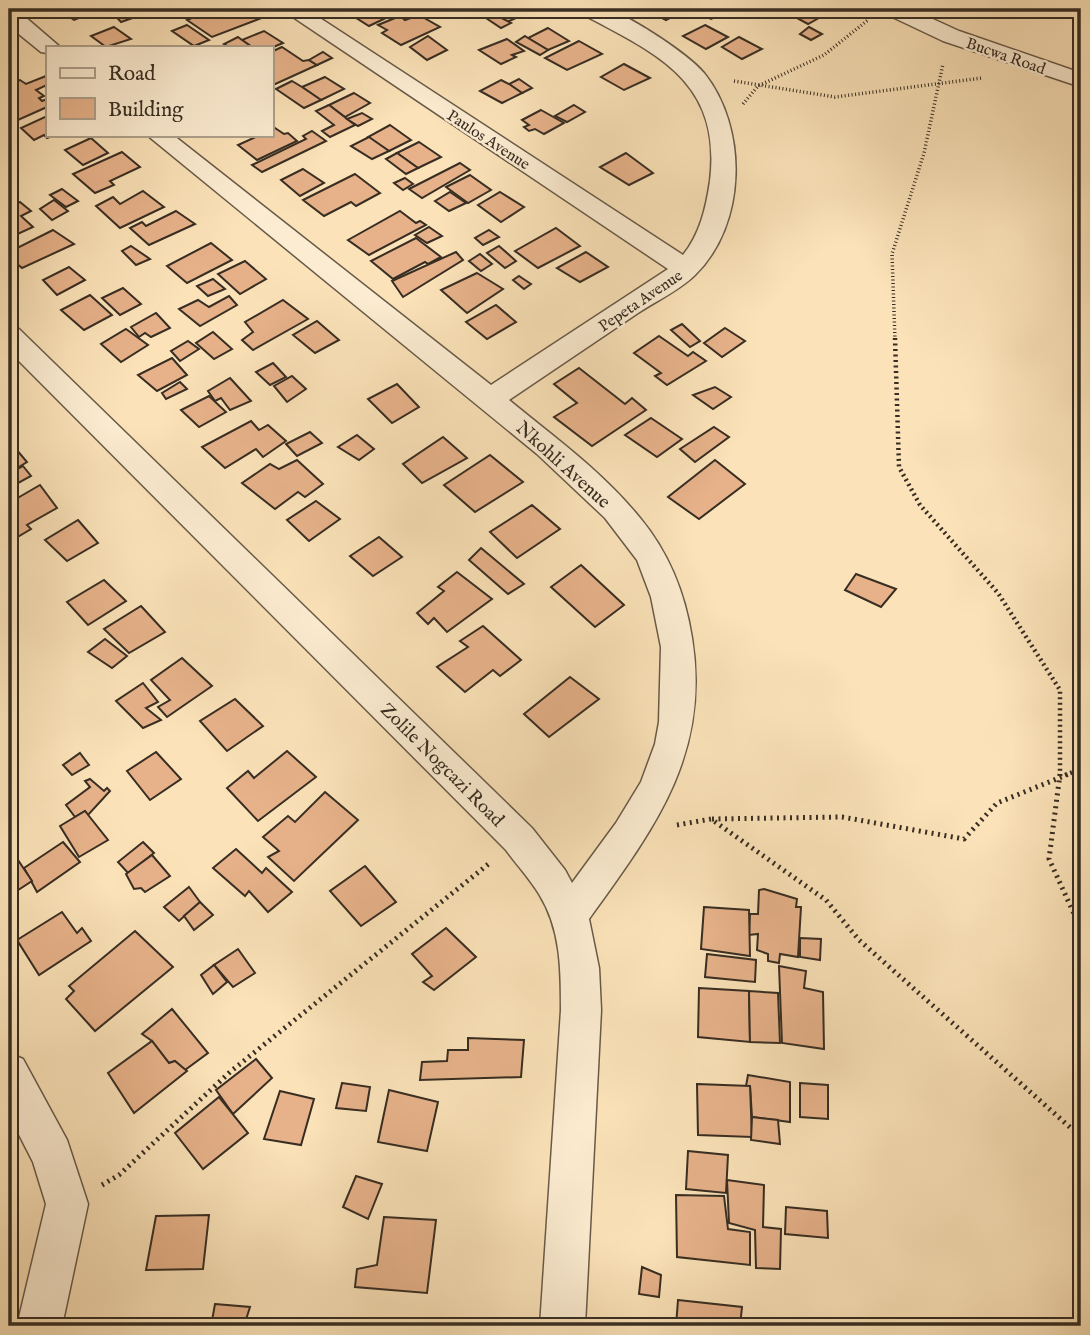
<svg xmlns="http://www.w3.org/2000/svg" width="1090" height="1335" viewBox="0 0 1090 1335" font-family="'IM FELL English',serif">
<rect width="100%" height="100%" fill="#fbe2b8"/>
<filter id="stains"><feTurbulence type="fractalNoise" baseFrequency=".00286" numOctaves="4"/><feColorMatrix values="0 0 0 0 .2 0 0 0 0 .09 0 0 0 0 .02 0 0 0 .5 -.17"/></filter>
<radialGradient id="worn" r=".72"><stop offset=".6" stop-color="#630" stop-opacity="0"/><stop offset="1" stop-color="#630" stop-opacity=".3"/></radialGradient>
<!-- building -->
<g fill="#e7b28a" stroke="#372d22" stroke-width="2">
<path d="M 58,9 L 102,9 L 74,20 Z"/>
<path d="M 109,9 L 139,9 L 144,14 L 121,22 Z"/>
<path d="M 213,9 L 265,9 L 272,14 L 212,37 L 187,20 Z"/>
<path d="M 342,9 L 397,9 L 385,14 L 390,16 L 369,26 Z"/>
<path d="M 492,9 L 519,9 L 527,13 L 507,22 L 488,11 Z"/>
<path d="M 645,9 L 682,9 L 685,10 L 666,20 Z"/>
<path d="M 712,9 L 727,9 L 731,10 L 711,19 L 701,14 Z"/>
<path d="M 792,9 L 814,9 L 826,14 L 808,24 L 786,12 Z"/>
<path d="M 488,11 L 511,23 L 501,28 L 480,14 Z"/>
<path d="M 419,15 L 440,27 L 401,45 L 382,33 L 387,30 L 378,25 L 400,16 L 405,20 Z"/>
<path d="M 187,25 L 209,40 L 194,46 L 172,31 Z"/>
<path d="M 705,25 L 728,37 L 706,49 L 683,36 Z"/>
<path d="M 114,27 L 131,39 L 106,47 L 91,36 Z"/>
<path d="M 809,27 L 822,34 L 811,40 L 800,34 Z"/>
<path d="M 548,28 L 569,41 L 548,50 L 528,38 Z"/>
<path d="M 264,31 L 283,43 L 271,48 L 252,47 L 242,40 Z"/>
<path d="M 428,36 L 447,50 L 427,60 L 410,47 Z"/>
<path d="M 525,36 L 528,38 L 548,50 L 540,55 L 516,42 Z"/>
<path d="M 238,37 L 242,40 L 252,47 L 229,47 L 224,44 Z"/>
<path d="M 739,37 L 762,49 L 742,59 L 722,47 Z"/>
<path d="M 507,39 L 524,51 L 512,55 L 516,57 L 501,64 L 479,50 Z"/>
<path d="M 579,41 L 602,54 L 567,70 L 545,58 Z"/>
<path d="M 282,47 L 303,61 L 309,60 L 317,65 L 271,86 L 271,52 Z"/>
<path d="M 323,52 L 332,58 L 317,65 L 309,60 Z"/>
<path d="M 624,64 L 650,78 L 624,90 L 601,77 Z"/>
<path d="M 46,76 L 47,85 L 36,90 L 44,96 L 39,98 L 42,101 L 47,99 L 47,107 L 9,124 L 9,84 L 20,80 L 26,84 Z"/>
<path d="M 325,77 L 344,89 L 321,100 L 302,87 Z"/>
<path d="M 519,79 L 532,88 L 522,93 L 509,84 Z"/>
<path d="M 501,80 L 509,84 L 522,93 L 502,103 L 480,91 Z"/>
<path d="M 292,81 L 302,87 L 321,100 L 304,108 L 276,89 Z"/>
<path d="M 354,93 L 370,103 L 345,117 L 329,105 Z"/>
<path d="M 329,105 L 355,125 L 330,137 L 322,131 L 334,125 L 316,111 Z"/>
<path d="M 574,105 L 585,112 L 567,122 L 555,116 Z"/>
<path d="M 541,110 L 564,123 L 544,134 L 535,129 L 529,131 L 524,127 L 529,125 L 522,120 Z"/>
<path d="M 362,113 L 372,119 L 358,126 L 347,119 Z"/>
<path d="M 47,116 L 47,135 L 55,135 L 47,138 L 44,135 L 34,140 L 21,128 Z"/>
<path d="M 390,125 L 411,140 L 389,151 L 368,137 Z"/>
<path d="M 275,128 L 284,134 L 288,133 L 297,141 L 257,160 L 238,145 L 260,135 L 271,135 L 271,130 Z"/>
<path d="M 312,131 L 326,141 L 262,172 L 252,165 L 306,139 L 303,136 Z"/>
<path d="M 369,137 L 389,151 L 372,159 L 351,146 Z"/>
<path d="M 91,138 L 108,153 L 83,165 L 65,150 Z"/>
<path d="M 419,142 L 441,157 L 418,168 L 397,153 Z"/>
<path d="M 1074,147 L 1081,148 L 1081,187 L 1077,186 Z"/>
<path d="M 122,152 L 140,167 L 110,181 L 114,185 L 95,193 L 73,174 Z"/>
<path d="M 397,153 L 418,168 L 406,174 L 386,159 Z"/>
<path d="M 626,153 L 653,173 L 629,185 L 600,167 Z"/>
<path d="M 460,163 L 470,170 L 422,198 L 409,189 Z"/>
<path d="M 303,169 L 324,183 L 300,196 L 281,180 Z"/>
<path d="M 355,174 L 380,193 L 356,206 L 351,202 L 324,216 L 303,200 Z"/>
<path d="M 470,175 L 491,190 L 468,203 L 446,187 Z"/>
<path d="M 405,178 L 413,184 L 403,190 L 394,183 Z"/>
<path d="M 62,189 L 78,201 L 66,207 L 50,195 Z"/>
<path d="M 143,191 L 164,207 L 120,228 L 96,206 L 113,197 L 120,204 Z"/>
<path d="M 450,192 L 466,203 L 449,211 L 435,201 Z"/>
<path d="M 500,192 L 524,207 L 501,222 L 478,205 Z"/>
<path d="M 54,200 L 68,211 L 52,220 L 40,209 Z"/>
<path d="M 20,202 L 31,211 L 21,216 L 33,227 L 9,238 L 9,207 Z"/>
<path d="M 176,211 L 195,224 L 149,245 L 130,228 L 142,222 L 146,226 Z"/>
<path d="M 400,211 L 416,223 L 420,221 L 426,225 L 369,255 L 348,240 Z"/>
<path d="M 429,227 L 442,236 L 427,243 L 415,235 Z"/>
<path d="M 556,228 L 580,246 L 538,268 L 515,251 Z"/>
<path d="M 53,230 L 74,244 L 22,268 L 9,257 L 9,252 Z"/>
<path d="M 489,230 L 499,237 L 483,245 L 475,238 Z"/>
<path d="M 416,238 L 441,257 L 428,264 L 425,262 L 393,279 L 371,261 Z"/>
<path d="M 211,243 L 232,260 L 187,283 L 167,266 Z"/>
<path d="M 131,246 L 150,259 L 136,265 L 122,251 Z"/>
<path d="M 499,246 L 516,261 L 505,268 L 487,253 Z"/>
<path d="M 456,252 L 463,260 L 403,297 L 392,281 Z"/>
<path d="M 586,252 L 608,267 L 580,282 L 557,268 Z"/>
<path d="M 480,254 L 492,264 L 481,271 L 469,261 Z"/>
<path d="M 245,261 L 266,279 L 240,294 L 218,274 Z"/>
<path d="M 69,267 L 85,280 L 57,295 L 43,280 Z"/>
<path d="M 477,273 L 503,289 L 467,313 L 441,290 Z"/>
<path d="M 519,276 L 531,284 L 524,289 L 513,280 Z"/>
<path d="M 213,279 L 225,289 L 208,296 L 197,286 Z"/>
<path d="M 123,288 L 141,304 L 120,315 L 102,298 Z"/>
<path d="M 90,295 L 112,315 L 84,330 L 61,310 Z"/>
<path d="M 229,296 L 237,305 L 200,326 L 179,309 L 198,300 L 209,307 Z"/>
<path d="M 283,300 L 308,319 L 253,350 L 242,340 L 253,332 L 245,322 Z"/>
<path d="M 496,305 L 516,322 L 487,339 L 466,322 Z"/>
<path d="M 156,313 L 170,328 L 151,337 L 145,333 L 139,337 L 131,327 Z"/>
<path d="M 317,321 L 339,340 L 315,353 L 293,335 Z"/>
<path d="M 682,324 L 700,341 L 690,347 L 671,330 Z"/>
<path d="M 725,328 L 745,341 L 722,357 L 704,343 Z"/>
<path d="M 126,329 L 148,345 L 121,362 L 101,344 Z"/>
<path d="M 213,332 L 232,349 L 214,359 L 196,343 Z"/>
<path d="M 659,336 L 688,356 L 693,352 L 706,361 L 667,385 L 655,376 L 661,373 L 634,353 Z"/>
<path d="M 188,341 L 199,349 L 180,361 L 171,351 Z"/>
<path d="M 172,358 L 187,375 L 157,391 L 138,375 Z"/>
<path d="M 273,363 L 286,377 L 270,385 L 256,372 Z"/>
<path d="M 579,368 L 625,404 L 632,398 L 646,410 L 592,446 L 554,417 L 577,403 L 554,384 Z"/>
<path d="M 292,376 L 306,389 L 287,402 L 274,386 Z"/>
<path d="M 230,378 L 251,401 L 230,410 L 221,398 L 215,401 L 208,391 Z"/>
<path d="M 180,382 L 187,389 L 166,399 L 162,393 Z"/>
<path d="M 397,384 L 419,407 L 392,423 L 368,399 Z"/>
<path d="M 715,387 L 731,397 L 713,409 L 693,395 Z"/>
<path d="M 209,396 L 226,412 L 199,427 L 181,410 Z"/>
<path d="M 651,418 L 682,439 L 657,457 L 625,435 Z"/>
<path d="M 251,421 L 259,430 L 268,425 L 286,441 L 263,457 L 256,449 L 225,468 L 202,447 Z"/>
<path d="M 714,427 L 729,437 L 695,462 L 680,449 Z"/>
<path d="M 310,432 L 322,443 L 297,456 L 286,444 Z"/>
<path d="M 357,435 L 374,449 L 359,460 L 338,447 Z"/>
<path d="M 443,437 L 467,458 L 422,483 L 403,464 Z"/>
<path d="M 10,442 L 27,462 L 9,473 L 9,443 Z"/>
<path d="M 490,455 L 523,482 L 475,512 L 444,485 Z"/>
<path d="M 297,460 L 323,484 L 305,497 L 298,492 L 275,509 L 242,483 L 270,464 L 279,469 Z"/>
<path d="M 715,460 L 745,484 L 699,519 L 668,497 Z"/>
<path d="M 23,466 L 31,476 L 9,488 L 9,474 Z"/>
<path d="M 40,485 L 57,508 L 27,525 L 31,529 L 9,542 L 9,503 Z"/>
<path d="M 316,501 L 340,519 L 309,541 L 287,520 Z"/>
<path d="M 532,505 L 560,529 L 517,558 L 490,532 Z"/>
<path d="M 78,520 L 98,543 L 67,561 L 45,540 Z"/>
<path d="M 379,537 L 402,557 L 373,576 L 350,556 Z"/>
<path d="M 481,548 L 524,584 L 508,594 L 469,560 Z"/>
<path d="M 581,565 L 624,605 L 595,627 L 551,587 Z"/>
<path d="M 457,572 L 492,599 L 447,632 L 434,618 L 428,624 L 417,613 L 444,591 L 438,587 Z"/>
<path d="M 856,574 L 896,589 L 881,607 L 845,590 Z"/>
<path d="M 104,580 L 126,601 L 88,625 L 67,602 Z"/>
<path d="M 141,606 L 165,632 L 129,653 L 104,629 Z"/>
<path d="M 483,626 L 521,660 L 500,676 L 493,670 L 465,692 L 437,667 L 468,647 L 460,641 Z"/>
<path d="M 105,639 L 127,656 L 112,668 L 88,652 Z"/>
<path d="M 182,658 L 212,686 L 167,717 L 158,707 L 170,700 L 151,680 Z"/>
<path d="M 570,677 L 599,699 L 549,737 L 524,714 Z"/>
<path d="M 143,683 L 158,702 L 146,708 L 161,720 L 143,728 L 116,701 Z"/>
<path d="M 235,699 L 263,726 L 227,751 L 200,721 Z"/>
<path d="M 287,751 L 316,777 L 258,821 L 227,788 L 248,771 L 254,778 Z"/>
<path d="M 156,752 L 181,779 L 150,800 L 127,771 Z"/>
<path d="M 80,753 L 89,765 L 72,775 L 63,765 Z"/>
<path d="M 90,779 L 104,791 L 107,788 L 110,791 L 88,815 L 85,811 L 75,817 L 66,805 L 90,787 L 85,781 Z"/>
<path d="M 325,792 L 358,820 L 294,881 L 268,857 L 279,851 L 263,837 L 288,816 L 295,822 Z"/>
<path d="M 85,811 L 108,840 L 79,857 L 60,826 Z"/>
<path d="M 63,842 L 80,862 L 37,892 L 24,868 Z"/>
<path d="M 143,842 L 154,853 L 128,873 L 118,862 Z"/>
<path d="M 236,849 L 262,873 L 266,868 L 292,892 L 268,912 L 249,891 L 245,896 L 213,868 Z"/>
<path d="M 12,851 L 32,881 L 9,896 L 9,853 Z"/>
<path d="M 152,855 L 170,876 L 145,892 L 141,888 L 134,889 L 126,874 Z"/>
<path d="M 365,866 L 396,902 L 361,926 L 330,891 Z"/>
<path d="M 189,887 L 200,902 L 179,921 L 164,907 Z"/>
<path d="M 764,889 L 797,899 L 796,907 L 801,907 L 798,957 L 780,954 L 779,963 L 768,961 L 768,954 L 757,950 L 758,934 L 749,935 L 750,914 L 758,914 L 759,890 Z"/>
<path d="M 200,902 L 213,915 L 194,930 L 184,916 Z"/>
<path d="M 704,907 L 749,910 L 750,956 L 701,949 Z"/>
<path d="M 62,912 L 77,933 L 82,928 L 91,941 L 39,975 L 17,940 Z"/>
<path d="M 446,928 L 476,957 L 434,990 L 423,982 L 432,976 L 412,954 Z"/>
<path d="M 135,931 L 173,967 L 95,1031 L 66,999 L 74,991 L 69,986 Z"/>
<path d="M 800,938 L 821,939 L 820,960 L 800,957 Z"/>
<path d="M 238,949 L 255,973 L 233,987 L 214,965 Z"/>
<path d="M 707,954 L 756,960 L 755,982 L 705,977 Z"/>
<path d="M 214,965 L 227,982 L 213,994 L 201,975 Z"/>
<path d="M 779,966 L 806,971 L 804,988 L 823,992 L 824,1049 L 782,1043 Z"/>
<path d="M 699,988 L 749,991 L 750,1042 L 698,1037 Z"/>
<path d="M 749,991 L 778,993 L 780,1043 L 750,1042 Z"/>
<path d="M 172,1009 L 208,1053 L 185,1070 L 175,1061 L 169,1063 L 152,1041 L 142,1034 Z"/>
<path d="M 468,1038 L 524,1040 L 521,1077 L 420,1080 L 422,1062 L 447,1061 L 448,1050 L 468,1050 Z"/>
<path d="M 152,1041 L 169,1063 L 175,1061 L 187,1071 L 134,1113 L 108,1073 Z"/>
<path d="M 256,1059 L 272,1078 L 233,1114 L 216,1090 Z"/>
<path d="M 748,1075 L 790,1082 L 790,1122 L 752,1117 L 750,1086 L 746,1086 Z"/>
<path d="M 342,1083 L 370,1087 L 366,1111 L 336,1108 Z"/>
<path d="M 800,1083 L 828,1085 L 828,1119 L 800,1117 Z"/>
<path d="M 697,1084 L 750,1086 L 752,1137 L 698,1135 Z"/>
<path d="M 389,1090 L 438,1102 L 427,1151 L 378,1142 Z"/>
<path d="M 280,1091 L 314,1099 L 301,1145 L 264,1139 Z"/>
<path d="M 219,1097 L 248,1133 L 203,1169 L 175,1133 Z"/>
<path d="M 752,1117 L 778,1120 L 780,1144 L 751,1140 Z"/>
<path d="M 688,1151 L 728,1155 L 726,1193 L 686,1189 Z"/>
<path d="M 356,1176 L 382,1184 L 368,1219 L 343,1207 Z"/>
<path d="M 727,1180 L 764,1185 L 763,1227 L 781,1229 L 780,1269 L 756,1268 L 755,1230 L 729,1223 Z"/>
<path d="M 676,1195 L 724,1196 L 728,1229 L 750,1232 L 750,1265 L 677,1257 Z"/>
<path d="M 786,1207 L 827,1211 L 828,1238 L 785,1234 Z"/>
<path d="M 209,1215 L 203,1269 L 146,1270 L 156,1216 Z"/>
<path d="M 384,1217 L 436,1220 L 427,1293 L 355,1287 L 357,1269 L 377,1265 Z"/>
<path d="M 642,1267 L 661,1275 L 659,1297 L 639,1294 Z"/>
<path d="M 678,1300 L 742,1307 L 740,1326 L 676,1326 Z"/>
<path d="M 215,1304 L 250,1307 L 244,1326 L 211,1326 Z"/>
</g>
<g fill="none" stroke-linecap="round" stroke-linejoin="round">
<!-- minor casing -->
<g stroke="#685a48" stroke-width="3">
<g id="minor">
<path d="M 9,9 L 17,10 L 60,47 L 47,47 L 47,53 L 41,52 L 9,26 Z"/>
<path d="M 281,9 L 306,9 L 683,255 C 700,234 706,208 710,181 C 722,81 657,54 582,14 L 579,9 C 588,9 598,7 606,9 C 629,15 688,54 704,73 C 748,128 747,224 695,275 C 680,290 656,301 638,313 C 595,342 552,371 509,400 C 554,437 603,472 640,518 C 669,553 685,593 692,638 C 711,755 653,830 589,919 L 599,968 L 601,1010 L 585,1326 L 540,1326 L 561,1010 C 561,970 561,929 539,894 C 530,879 517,865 506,850 L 9,351 L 9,326 L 19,329 L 532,828 L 565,870 L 572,883 L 616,823 L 641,782 L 655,744 L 659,722 L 661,647 L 651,597 L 637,560 L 605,518 L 537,454 L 147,135 L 173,135 L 491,385 L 668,269 Z"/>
<path d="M 883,9 L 911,9 L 959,31 L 1081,73 L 1081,87 L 943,41 L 886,14 Z"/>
<path d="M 9,1053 L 23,1059 L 67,1140 L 88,1204 L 62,1326 L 17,1326 L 46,1204 L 33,1162 L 9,1115 Z"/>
</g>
</g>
<!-- path-far2 -->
<g stroke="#372d22" stroke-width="3.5" stroke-dasharray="1 2.5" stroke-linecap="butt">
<path d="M 734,81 L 835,97 L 982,78"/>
<path d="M 743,104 L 758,86 L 824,55 L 868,20"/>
<path d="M 895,340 L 892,254 L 924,153 L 943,64"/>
</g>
<!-- path-far1 -->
<g stroke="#372d22" stroke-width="4.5" stroke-dasharray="2 3.5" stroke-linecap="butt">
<path d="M 895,338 L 899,467 L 920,505 L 998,593 L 1060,690 L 1060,775"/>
<path d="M 1065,775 L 1081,769"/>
</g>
<!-- path -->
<g stroke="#372d22" stroke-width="5" stroke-dasharray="2 4.5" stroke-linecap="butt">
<path d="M 1060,774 L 1049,859 L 1081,929"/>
<path d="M 712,819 L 842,817 L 964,839 L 997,803 L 1069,774"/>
<path d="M 677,825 L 711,819 L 826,900 L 859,940 L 1081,1137"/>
<path d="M 102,1185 L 119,1175 L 230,1072 L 491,862"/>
</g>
<!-- minor -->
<use href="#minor" fill="#fcecd1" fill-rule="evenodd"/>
</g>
<g text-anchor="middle" stroke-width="5" stroke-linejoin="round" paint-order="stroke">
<!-- far-street labels -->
<g font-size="16" fill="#372d22" stroke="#fcecd1">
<text transform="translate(1006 55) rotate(19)" y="6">Bucwa Road</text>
<text transform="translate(489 139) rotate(33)" y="6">Paulos Avenue</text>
<text transform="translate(640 300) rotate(-34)" y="6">Pepeta Avenue</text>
</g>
<!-- street labels -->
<g font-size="19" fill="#372d22" stroke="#fcecd1">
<text transform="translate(564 464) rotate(42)" y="7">Nkohli Avenue</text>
<text transform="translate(443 764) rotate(45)" y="7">Zolile Nogcazi Road</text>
</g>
</g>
<!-- margin -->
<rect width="1090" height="1335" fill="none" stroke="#fbe2b8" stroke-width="35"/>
<rect x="10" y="10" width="1069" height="1314" fill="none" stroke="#372d22" stroke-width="3.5"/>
<rect x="18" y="18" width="1055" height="1300" fill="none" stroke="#372d22" stroke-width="2"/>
<!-- legend -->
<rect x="46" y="46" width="228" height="91" fill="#fcecd1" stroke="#ada08b" stroke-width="2"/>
<rect x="60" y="68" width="35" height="10" fill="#fcecd1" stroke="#ada08b" stroke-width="2"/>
<text x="108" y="80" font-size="21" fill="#372d22">Road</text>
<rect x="60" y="98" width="35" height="21" fill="#e7b28a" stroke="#ada08b" stroke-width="2"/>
<text x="108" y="116" font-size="21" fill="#372d22">Building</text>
<rect width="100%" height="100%" filter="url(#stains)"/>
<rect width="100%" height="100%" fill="url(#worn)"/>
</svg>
